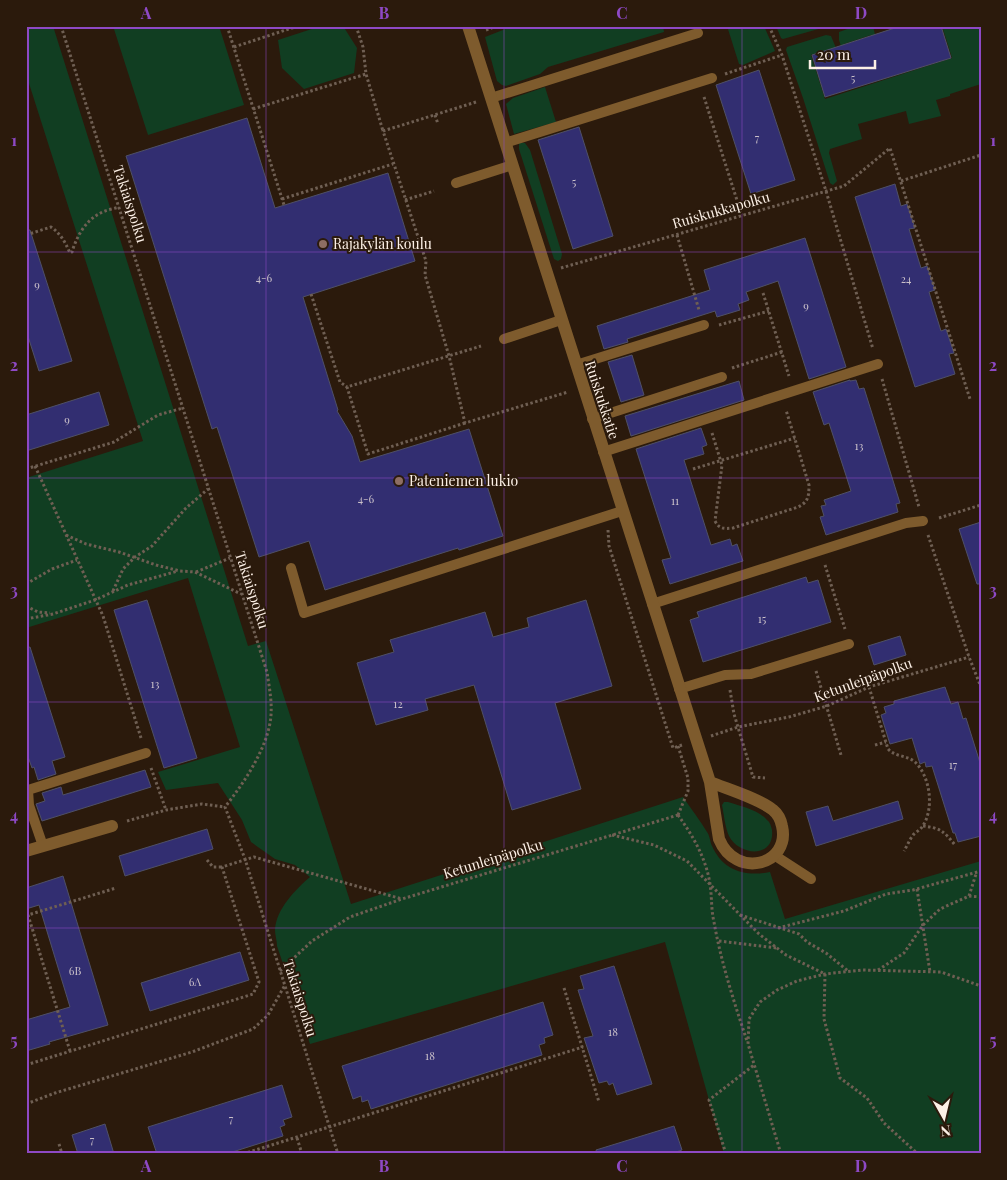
<svg xmlns="http://www.w3.org/2000/svg" width="1007" height="1180" viewBox="0 0 1007 1180" font-family="'Playfair Display',serif">
<rect width="100%" height="100%" fill="#2b1a0c"/>
<!-- green -->
<g fill="#113e22">
<path d="M 26,26 L 53,26 L 248,646 L 266,641 L 351,904 L 683,797 C 691,809 700,820 707,832 C 710,836 710,842 712,846 C 723,871 746,877 770,872 L 785,919 L 981,861 L 981,1154 L 724,1154 L 665,942 L 310,1044 L 277,946 C 277,941 275,935 275,930 C 276,909 296,889 310,877 L 295,865 L 275,859 L 251,842 L 242,820 L 218,783 L 166,790 L 158,772 L 240,747 L 188,578 L 26,628 L 26,478 L 143,441 L 26,74 Z"/>
<path d="M 113,26 L 219,26 L 244,105 L 148,135 Z"/>
<path d="M 321,26 L 343,26 L 357,48 L 354,73 L 304,89 L 282,68 L 278,40 Z"/>
<path d="M 513,26 L 663,26 L 664,32 L 548,67 L 540,74 L 506,86 L 502,85 L 497,81 L 485,37 Z"/>
<path d="M 727,26 L 764,26 L 775,51 L 743,65 L 739,64 Z"/>
<path d="M 776,26 L 829,26 L 783,39 L 781,38 Z"/>
<path d="M 856,26 L 873,26 L 876,39 L 873,40 L 871,35 L 844,44 L 845,49 L 842,49 L 839,40 L 839,32 Z"/>
<path d="M 942,26 L 981,26 L 981,84 L 950,94 L 950,96 L 936,100 L 941,116 L 909,124 L 906,111 L 858,124 L 862,139 L 830,149 L 829,153 L 837,181 L 833,185 L 830,183 L 803,98 L 786,50 L 787,47 L 826,35 L 831,36 L 836,48 L 828,56 L 826,50 L 811,55 L 825,99 L 952,58 Z"/>
<path d="M 545,87 L 556,122 L 514,134 L 506,104 L 513,98 Z"/>
<path d="M 519,143 L 525,143 L 530,150 L 562,254 L 561,259 L 558,261 L 554,259 L 519,149 Z"/>
<path d="M 724,802 L 728,802 C 740,806 759,810 767,820 C 770,822 771,826 772,830 C 775,859 739,856 729,836 C 725,827 724,815 722,805 Z"/>
</g>
<!-- building -->
<g fill="#322e71" stroke="#4f5066">
<path d="M 901,26 L 941,26 L 951,58 L 825,97 L 812,55 Z"/>
<path d="M 759,70 L 795,180 L 751,194 L 716,85 Z"/>
<path d="M 247,118 L 275,208 L 388,173 L 415,261 L 303,297 L 338,410 L 337,411 L 352,436 L 360,462 L 469,429 L 503,536 L 459,550 L 458,548 L 325,590 L 309,541 L 259,557 L 217,427 L 212,429 L 126,156 Z"/>
<path d="M 579,127 L 613,236 L 573,249 L 538,140 Z"/>
<path d="M 895,184 L 901,206 L 907,204 L 915,228 L 909,229 L 921,268 L 927,266 L 935,290 L 929,292 L 941,331 L 946,329 L 954,353 L 949,354 L 955,374 L 915,387 L 855,197 Z"/>
<path d="M 26,230 L 30,230 L 72,361 L 39,371 L 26,330 Z"/>
<path d="M 805,238 L 846,367 L 809,379 L 778,281 L 746,292 L 749,300 L 738,304 L 740,310 L 717,317 L 715,311 L 627,339 L 628,342 L 604,349 L 597,326 L 710,290 L 704,270 Z"/>
<path d="M 632,355 L 644,395 L 621,402 L 608,362 Z"/>
<path d="M 850,380 L 850,381 L 856,380 L 859,389 L 864,388 L 900,503 L 896,504 L 898,512 L 826,535 L 820,517 L 824,516 L 821,506 L 826,505 L 824,500 L 851,491 L 829,423 L 824,425 L 813,392 Z"/>
<path d="M 739,381 L 744,400 L 631,436 L 625,416 Z"/>
<path d="M 99,392 L 109,425 L 26,451 L 26,415 Z"/>
<path d="M 701,428 L 707,445 L 702,447 L 704,454 L 684,460 L 692,485 L 711,545 L 730,539 L 732,546 L 737,544 L 743,561 L 670,584 L 662,560 L 671,558 L 636,449 Z"/>
<path d="M 981,522 L 981,584 L 977,584 L 959,529 Z"/>
<path d="M 806,577 L 808,583 L 818,580 L 831,622 L 703,662 L 690,620 L 699,617 L 697,612 Z"/>
<path d="M 147,600 L 197,758 L 164,768 L 114,610 Z"/>
<path d="M 586,600 L 612,686 L 555,703 L 581,789 L 512,810 L 474,685 L 425,699 L 428,710 L 376,725 L 357,663 L 394,652 L 390,640 L 485,612 L 493,637 L 529,627 L 527,618 Z"/>
<path d="M 900,636 L 906,655 L 874,665 L 868,646 Z"/>
<path d="M 30,647 L 65,757 L 52,761 L 56,774 L 38,780 L 34,767 L 32,768 L 26,751 L 26,648 Z"/>
<path d="M 945,687 L 951,704 L 958,702 L 963,719 L 966,718 L 981,766 L 981,836 L 958,842 L 955,833 L 953,833 L 932,766 L 926,767 L 925,762 L 920,764 L 912,738 L 890,744 L 881,715 L 886,713 L 884,707 L 894,704 L 894,701 Z"/>
<path d="M 145,770 L 151,787 L 42,821 L 36,804 L 45,801 L 42,793 L 61,787 L 63,795 Z"/>
<path d="M 898,801 L 903,819 L 816,846 L 806,812 L 828,806 L 833,821 Z"/>
<path d="M 207,829 L 213,849 L 125,876 L 119,856 Z"/>
<path d="M 63,876 L 108,1025 L 49,1042 L 50,1044 L 26,1051 L 26,1020 L 70,1007 L 39,905 L 26,909 L 26,888 Z"/>
<path d="M 240,952 L 249,980 L 150,1011 L 141,983 Z"/>
<path d="M 614,966 L 652,1084 L 617,1095 L 613,1083 L 609,1085 L 607,1081 L 599,1083 L 584,1038 L 593,1036 L 578,990 L 584,989 L 580,976 Z"/>
<path d="M 543,1002 L 553,1035 L 544,1038 L 545,1043 L 539,1045 L 542,1055 L 371,1109 L 368,1100 L 362,1102 L 361,1096 L 353,1099 L 342,1066 Z"/>
<path d="M 282,1085 L 292,1117 L 283,1120 L 285,1125 L 280,1127 L 283,1136 L 226,1154 L 157,1154 L 148,1127 Z"/>
<path d="M 105,1124 L 114,1154 L 78,1154 L 72,1135 Z"/>
<path d="M 674,1126 L 682,1150 L 670,1154 L 597,1154 L 596,1150 Z"/>
</g>
<g fill="none" stroke-linecap="round" stroke-linejoin="round">
<!-- path -->
<g stroke="#6f5f53" stroke-width="3" stroke-dasharray="2.5 2.5" stroke-linecap="butt">
<path d="M 61,26 L 267,672 C 269,686 272,700 271,715 C 269,746 244,783 225,807 L 245,859 L 338,1154"/>
<path d="M 227,26 L 284,205"/>
<path d="M 356,26 L 363,47 L 366,74 L 383,131"/>
<path d="M 769,26 L 782,55 L 826,191 L 873,349"/>
<path d="M 486,30 L 497,26"/>
<path d="M 234,47 L 298,26"/>
<path d="M 725,74 L 782,55"/>
<path d="M 704,97 L 742,216"/>
<path d="M 476,102 L 383,131 L 426,261 L 425,275 L 449,356 L 465,423 L 568,392"/>
<path d="M 253,109 L 366,74"/>
<path d="M 435,115 L 438,124"/>
<path d="M 901,181 L 981,155"/>
<path d="M 282,199 L 393,164"/>
<path d="M 405,200 L 434,191"/>
<path d="M 26,235 L 51,227 C 61,234 65,242 70,253 L 72,252 C 76,238 85,221 99,214 C 105,210 113,209 119,207"/>
<path d="M 677,235 L 699,310"/>
<path d="M 561,268 L 844,186 L 890,148 L 970,399"/>
<path d="M 763,293 L 789,376"/>
<path d="M 311,294 L 340,382 L 347,387"/>
<path d="M 719,325 L 769,311"/>
<path d="M 732,368 L 782,352"/>
<path d="M 882,379 L 919,507"/>
<path d="M 465,423 L 368,454 L 347,387 L 481,346"/>
<path d="M 712,433 L 722,465 L 715,521 C 719,529 724,529 733,528 L 798,507 C 808,502 809,497 809,485 L 786,410"/>
<path d="M 35,466 L 103,616 L 141,738"/>
<path d="M 26,469 L 114,442 L 158,415 L 183,408"/>
<path d="M 693,469 L 795,438"/>
<path d="M 939,518 L 981,505"/>
<path d="M 608,530 L 609,546 L 673,748 L 682,745"/>
<path d="M 66,535 L 86,544 L 119,552 L 156,565 L 180,571 L 195,572 L 241,594"/>
<path d="M 928,535 L 969,657 L 981,687"/>
<path d="M 825,565 L 845,629"/>
<path d="M 196,572 L 230,558"/>
<path d="M 26,584 L 52,569 L 77,560"/>
<path d="M 113,591 L 123,569 L 135,557 L 152,546 L 186,508 L 208,489"/>
<path d="M 26,606 L 38,612 L 50,613"/>
<path d="M 26,619 L 53,614 L 95,600 L 128,585 L 178,571"/>
<path d="M 816,671 L 841,755"/>
<path d="M 869,687 L 888,749 C 895,757 907,755 915,762 C 930,776 935,809 922,827 C 920,830 916,832 913,835 C 910,839 907,846 904,851"/>
<path d="M 730,690 L 734,714 L 753,777 L 765,778"/>
<path d="M 711,736 L 738,727 L 789,717 L 827,706 L 869,687 L 969,657"/>
<path d="M 875,745 L 886,742"/>
<path d="M 678,746 L 688,778 L 688,791 L 678,815"/>
<path d="M 151,768 L 166,810"/>
<path d="M 678,815 C 693,836 706,858 710,884 C 712,897 711,910 714,922 C 721,962 734,1002 747,1041"/>
<path d="M 127,821 L 166,810 L 202,804 L 225,807"/>
<path d="M 923,826 C 940,828 944,831 955,845"/>
<path d="M 612,835 L 654,845 L 687,861 L 759,934 L 786,955 L 825,974 L 824,1019 L 840,1078 L 867,1098 L 884,1123 L 918,1154"/>
<path d="M 207,860 L 213,867 L 222,867"/>
<path d="M 917,889 L 930,972"/>
<path d="M 969,896 L 981,897"/>
<path d="M 740,915 L 799,934 L 807,942 L 826,953 L 848,971"/>
<path d="M 778,928 L 844,911 L 886,894 L 913,890 L 981,871"/>
<path d="M 719,941 L 777,948"/>
<path d="M 878,970 L 904,953 L 923,925 L 940,909 L 969,896 L 976,874"/>
<path d="M 280,971 L 312,941 L 350,917 L 402,899 L 678,815"/>
<path d="M 564,988 L 599,1102"/>
<path d="M 70,1051 L 28,915 L 116,888"/>
<path d="M 26,1065 L 253,994 L 259,982 L 222,867 L 254,857 L 402,899"/>
<path d="M 26,1104 L 55,1093 L 192,1052 L 253,1029 L 268,1015 L 285,985"/>
<path d="M 297,1138 L 302,1154"/>
<path d="M 59,1144 L 62,1154"/>
<path d="M 243,1154 L 583,1047"/>
<path d="M 726,1154 L 709,1100 L 754,1065"/>
<path d="M 781,1154 L 748,1044 L 749,1019 L 760,1002 L 777,990 L 797,981 L 825,974 L 862,970 L 941,972 L 981,986"/>
</g>
<!-- service -->
<g stroke="#7e5b2d" stroke-width="10">
<path d="M 491,98 L 698,33"/>
<path d="M 505,143 L 712,78"/>
<path d="M 456,183 L 512,165"/>
<path d="M 504,339 L 561,320"/>
<path d="M 576,365 L 704,325"/>
<path d="M 592,419 L 722,377"/>
<path d="M 603,452 L 878,364"/>
<path d="M 291,568 L 304,613 L 622,511"/>
<path d="M 652,604 L 906,523 L 923,521"/>
<path d="M 679,689 L 725,675 L 751,674 L 849,644"/>
<path d="M 43,846 L 29,805 L 28,790 L 146,753"/>
<path d="M 774,855 L 811,879"/>
</g>
<!-- minor -->
<g stroke="#7e5b2d" stroke-width="12">
<path d="M 468,26 L 710,782 L 719,839 C 736,880 791,865 782,826 C 781,821 778,814 773,810 C 760,799 727,789 710,782"/>
<path d="M 26,851 L 112,826"/>
</g>
</g>
<!-- grid -->
<path fill="none" stroke="#8e49c5" stroke-width="1" stroke-opacity="0.55" d="M 266,26 L 266,1154M 504,26 L 504,1154M 742,26 L 742,1154M 26,252 L 981,252M 26,478 L 981,478M 26,702 L 981,702M 26,928 L 981,928"/>
<!-- markers -->
<g fill="#8d6e63" stroke="#2b1a0c" stroke-width="2">
<circle cx="323" cy="244" r="5"/>
<circle cx="399" cy="481" r="5"/>
</g>
<g text-anchor="middle" stroke-width="4" stroke-linejoin="round" paint-order="stroke">
<!-- number labels -->
<g font-size="11" fill="#cac0c9">
<text x="853" y="82">5</text>
<text x="757" y="142">7</text>
<text x="574" y="186">5</text>
<text x="264" y="282">4-6</text>
<text x="906" y="283">24</text>
<text x="37" y="289">9</text>
<text x="806" y="310">9</text>
<text x="67" y="424">9</text>
<text x="859" y="450">13</text>
<text x="366" y="503">4-6</text>
<text x="675" y="505">11</text>
<text x="762" y="623">15</text>
<text x="155" y="688">13</text>
<text x="398" y="708">12</text>
<text x="953" y="769">17</text>
<text x="75" y="975">6B</text>
<text x="195" y="986">6A</text>
<text x="613" y="1036">18</text>
<text x="430" y="1060">18</text>
<text x="231" y="1123">7</text>
<text x="92" y="1144">7</text>
</g>
<!-- street labels -->
<g font-size="14" fill="#fcf0e6" stroke="#2b1a0c">
<text transform="translate(130 204) rotate(72)" y="5">Takiaispolku</text>
<text transform="translate(721 210) rotate(-16)" y="5">Ruiskukkapolku</text>
<text transform="translate(602 400) rotate(72)" y="5">Ruiskukkatie</text>
<text transform="translate(252 590) rotate(72)" y="5">Takiaispolku</text>
<text transform="translate(863 680) rotate(-20)" y="5">Ketunleipäpolku</text>
<text transform="translate(493 859) rotate(-17)" y="5">Ketunleipäpolku</text>
<text transform="translate(300 998) rotate(72)" y="5">Takiaispolku</text>
</g>
<!-- poi labels -->
<g font-size="14" fill="#fcf0e6" stroke="#2b1a0c" text-anchor="start">
<text x="333" y="249">Rajakylän koulu</text>
<text x="409" y="486">Pateniemen lukio</text>
</g>
</g>
<!-- border -->
<rect width="1007" height="1180" fill="none" stroke="#2b1a0c" stroke-width="55"/>
<!-- north arrow -->
<g transform="translate(944 1118) rotate(172)" stroke="#2b1a0c" stroke-width="4" paint-order="stroke">
<path d="M0-4L9 19L0 12L-9 19Z" fill="#fcf0e6"/>
<text y="-8" font-size="14" font-weight="bold" text-anchor="middle" fill="#fcf0e6">N</text>
</g>
<!-- scale -->
<path d="M810 60v8h65v-8" fill="none" stroke="#fcf0e6" stroke-width="2.5"/>
<text x="817" y="60" font-size="15" fill="#fcf0e6" stroke="#2b1a0c" stroke-width="4" paint-order="stroke">20 m</text>
<rect x="28" y="28" width="952" height="1124" fill="none" stroke="#8e49c5" stroke-width="2"/>
<g font-size="16" text-anchor="middle" font-weight="bold" fill="#8e49c5">
<text x="146" y="19">A</text>
<text x="384" y="19">B</text>
<text x="622" y="19">C</text>
<text x="861" y="19">D</text>
<text x="14" y="146">1</text>
<text x="993" y="146">1</text>
<text x="14" y="371">2</text>
<text x="993" y="371">2</text>
<text x="14" y="596">3</text>
<text x="993" y="596">3</text>
<text x="14" y="821">4</text>
<text x="993" y="821">4</text>
<text x="14" y="1046">5</text>
<text x="993" y="1046">5</text>
<text x="146" y="1172">A</text>
<text x="384" y="1172">B</text>
<text x="622" y="1172">C</text>
<text x="861" y="1172">D</text>
</g>
</svg>
